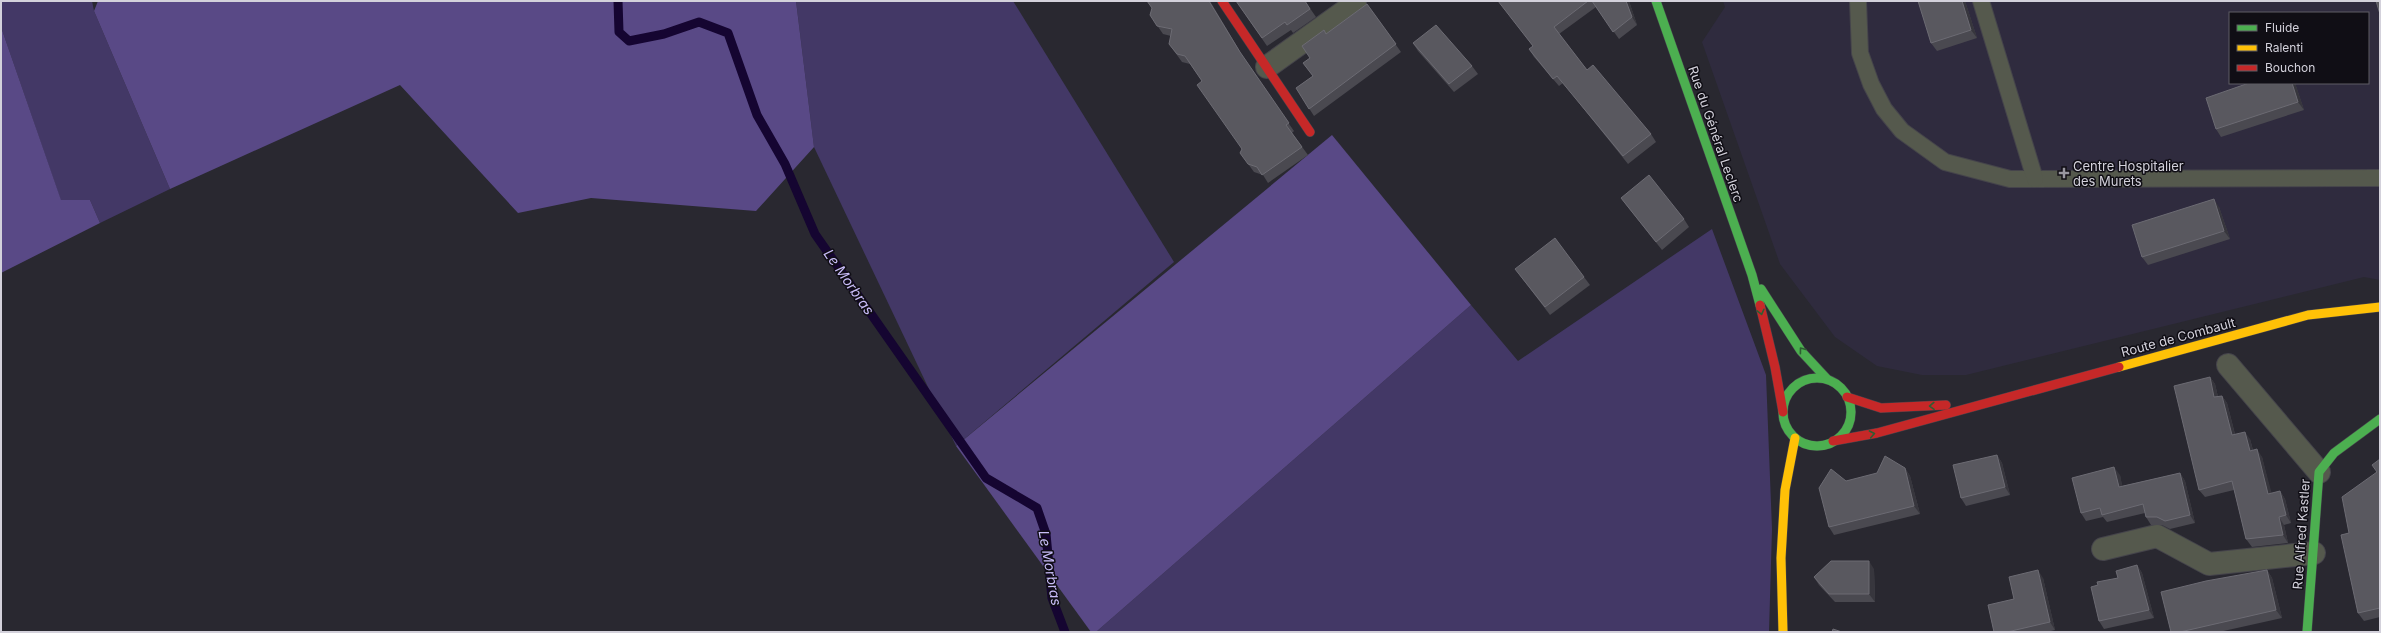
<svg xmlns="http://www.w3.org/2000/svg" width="2381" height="633" viewBox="0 0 2381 633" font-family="Inter,sans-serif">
<rect width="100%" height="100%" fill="#292830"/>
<!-- built -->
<path fill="#2f2b3e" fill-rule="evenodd" d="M 1723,1 L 2380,1 L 2380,280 L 2364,277 L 1966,375 L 1922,375 L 1877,366 L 1835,337 L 1780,264 L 1702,42 L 1725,7 ZM 2230,13 L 2368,13 L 2368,83 L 2230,83 Z"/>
<!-- green -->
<g fill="#433866">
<path d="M 1,1 L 92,1 L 94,11 L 170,189 L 100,223 L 90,200 L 61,201 L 1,27 Z"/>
<path d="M 796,1 L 1013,1 L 1174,262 L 956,446 L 814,147 Z"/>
<path d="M 1712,229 L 1766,375 L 1772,529 L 1769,632 L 1096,632 L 1471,305 L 1518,361 Z"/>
</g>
<!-- forest -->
<g fill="#594986">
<path d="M 98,1 L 796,1 L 814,147 L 756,211 L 591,198 L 518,213 L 400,85 L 170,189 L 94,11 Z"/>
<path d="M 1,27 L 61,200 L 90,200 L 100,223 L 1,273 Z"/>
<path d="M 1332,135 L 1471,305 L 1096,632 L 1091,632 L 956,446 Z"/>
</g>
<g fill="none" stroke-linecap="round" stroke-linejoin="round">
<!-- stream -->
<path stroke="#150531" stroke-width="9" d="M 618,1 L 619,32 L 629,41 L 664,34 L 699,22 L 728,33 L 757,115 L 785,164 L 815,234 L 986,478 L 1037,508 L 1046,534 L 1052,598 L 1065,632"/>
<!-- lane casing -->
<g stroke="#45444b" stroke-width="18">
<g id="lane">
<path d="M 1858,1 L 1860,53 L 1871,84 L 1884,109 L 1902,131 L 1945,162 L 2010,179 L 2380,178"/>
<path d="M 1981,1 L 2035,179"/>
</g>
</g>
<!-- street casing -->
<g stroke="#45444b" stroke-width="24">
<g id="street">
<path d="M 1267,67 L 1355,4"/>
<path d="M 2228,365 L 2319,472"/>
<path d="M 2103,549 L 2157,536 L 2209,564 L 2314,553"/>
</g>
</g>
<!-- fast casing -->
<g stroke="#45444b" stroke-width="10">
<g id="fast">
<path d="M 1656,1 L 1752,275 L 1760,305"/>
<path d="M 1761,289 L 1801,351 L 1827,379"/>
<circle cx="1817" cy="412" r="34"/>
<path d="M 2307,632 L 2319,472 L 2334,453 L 2380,419"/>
</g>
</g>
<!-- slow casing -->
<g stroke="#45444b" stroke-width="10">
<g id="slow">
<path d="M 2119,367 L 2308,315 L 2380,307"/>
<path d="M 1783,632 L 1781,558 L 1785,490 L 1795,438"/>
</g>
</g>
<!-- jam casing -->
<g stroke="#45444b" stroke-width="10">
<g id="jam">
<path d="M 1222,1 L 1310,132"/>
<path d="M 1760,305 L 1775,367 L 1783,412"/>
<path d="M 1847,397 L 1881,408 L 1946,405"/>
<path d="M 1833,441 L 1877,433 L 2119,367"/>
</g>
</g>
<!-- lane -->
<use href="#lane" stroke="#55594d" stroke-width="16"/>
<!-- street -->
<use href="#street" stroke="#55594d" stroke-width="22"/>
<!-- fast -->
<use href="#fast" stroke="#4caf50" stroke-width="9"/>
<!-- slow -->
<use href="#slow" stroke="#ffc107" stroke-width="9"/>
<!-- jam -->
<use href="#jam" stroke="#c62828" stroke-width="9"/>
</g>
<!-- wall -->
<g fill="#4a4950">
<path d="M 1147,1 L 1210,1 L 1245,60 L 1294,131 L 1292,133 L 1308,155 L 1268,183 L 1263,175 L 1254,172 L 1240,153 L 1242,149 L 1202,81 L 1190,64 L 1182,62 L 1169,44 L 1171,36 L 1163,34 L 1150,15 L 1152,8 Z"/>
<path d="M 1236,1 L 1305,1 L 1316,17 L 1293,33 L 1291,30 L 1267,46 Z"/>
<path d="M 1498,1 L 1629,1 L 1637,25 L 1619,39 L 1596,7 L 1559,34 L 1587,70 L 1651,134 L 1656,142 L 1628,164 L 1563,83 L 1559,86 L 1534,57 L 1529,49 L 1533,46 Z"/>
<path d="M 1965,1 L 1977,38 L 1937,51 L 1931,43 Z"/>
<path d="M 1367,4 L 1401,52 L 1314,116 L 1296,88 L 1313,76 L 1303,63 L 1310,58 L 1326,34 Z"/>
<path d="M 1413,43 L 1472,66 L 1478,74 L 1454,92 L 1418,51 Z"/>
<path d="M 2295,83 L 2304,110 L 2221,137 L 2216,129 Z"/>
<path d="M 1621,198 L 1684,219 L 1689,227 L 1662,250 L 1627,206 Z"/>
<path d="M 2219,207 L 2230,239 L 2148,265 L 2142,257 Z"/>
<path d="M 1515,269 L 1584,277 L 1590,285 L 1550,315 Z"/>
<path d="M 2210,377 L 2215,384 L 2218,397 L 2222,396 L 2227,403 L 2235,434 L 2250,439 L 2253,450 L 2262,457 L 2271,494 L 2280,491 L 2285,499 L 2291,523 L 2284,525 L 2288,543 L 2252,547 L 2246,539 L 2234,490 L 2205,497 L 2199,490 Z"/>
<path d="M 1997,455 L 2002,463 L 2010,495 L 1966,506 L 1961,498 Z"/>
<path d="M 2380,459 L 2380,617 L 2364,621 L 2358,613 L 2349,533 L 2376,472 Z"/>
<path d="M 1905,468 L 1910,476 L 1920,514 L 1834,535 L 1829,527 L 1846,481 Z"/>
<path d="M 2180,473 L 2185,481 L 2195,523 L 2170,529 L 2162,525 L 2151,525 L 2146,517 L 2145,513 L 2107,522 L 2103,517 L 2086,521 L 2081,513 L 2120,475 L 2122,486 Z"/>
<path d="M 2137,565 L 2142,573 L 2154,618 L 2104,629 L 2099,621 L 2098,585 L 2118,578 Z"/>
<path d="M 1874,569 L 1875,602 L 1835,602 L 1819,585 L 1814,577 Z"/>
<path d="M 2267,570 L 2272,578 L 2282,618 L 2219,632 L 2171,632 Z"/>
<path d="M 2043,578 L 2055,630 L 2047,632 L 1994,632 L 2014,599 Z"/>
</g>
<!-- shaded-wall -->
<g fill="#37363d">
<path d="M 1209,1 L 1210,1 L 1245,60 L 1294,131 L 1240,52 Z"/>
<path d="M 1626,1 L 1629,1 L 1637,25 L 1632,17 Z"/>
<path d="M 1962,1 L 1965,1 L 1977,38 L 1971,30 Z"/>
<path d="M 2292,83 L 2295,83 L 2304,110 L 2298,102 Z"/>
<path d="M 2214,199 L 2219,207 L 2230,239 L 2224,231 Z"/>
<path d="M 2210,377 L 2215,384 L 2220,405 L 2214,397 Z"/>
<path d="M 2222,396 L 2227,403 L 2237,443 L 2232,435 Z"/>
<path d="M 2245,432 L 2250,439 L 2255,459 L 2250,451 Z"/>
<path d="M 2257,449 L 2262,457 L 2274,502 L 2268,494 Z"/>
<path d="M 1997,455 L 2002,463 L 2010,495 L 2005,487 Z"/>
<path d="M 2114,467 L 2120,475 L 2124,495 L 2119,487 Z"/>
<path d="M 1905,468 L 1910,476 L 1920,514 L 1914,506 Z"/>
<path d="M 2180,473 L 2185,481 L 2195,523 L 2190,515 Z"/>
<path d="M 2280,491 L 2285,499 L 2291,523 L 2286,515 Z"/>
<path d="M 2279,517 L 2284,525 L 2288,543 L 2283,535 Z"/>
<path d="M 1869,561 L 1874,569 L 1875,602 L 1869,594 Z"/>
<path d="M 2137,565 L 2142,573 L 2154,618 L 2149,610 Z"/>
<path d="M 2038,570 L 2043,578 L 2055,630 L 2050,622 Z"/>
<path d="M 2267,570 L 2272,578 L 2282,618 L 2276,610 Z"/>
</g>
<!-- building -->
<g fill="#59585f" stroke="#6c6b73">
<path d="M 1147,1 L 1209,1 L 1240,52 L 1289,123 L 1286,125 L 1302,147 L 1262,175 L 1257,167 L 1248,164 L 1240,153 L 1242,149 L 1197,85 L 1202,81 L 1185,56 L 1177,54 L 1169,44 L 1172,29 L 1157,26 L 1150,15 L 1152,8 Z"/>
<path d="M 1236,1 L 1305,1 L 1310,9 L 1287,25 L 1285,22 L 1262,38 Z"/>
<path d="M 1498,1 L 1588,1 L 1554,27 L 1587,70 L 1593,65 L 1651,134 L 1623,156 L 1557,76 L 1553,79 L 1529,49 L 1533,46 Z"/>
<path d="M 1592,1 L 1626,1 L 1632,17 L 1613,32 Z"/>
<path d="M 1918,1 L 1962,1 L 1971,30 L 1931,43 Z"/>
<path d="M 2376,1 L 2380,1 L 2380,14 Z"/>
<path d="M 1367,4 L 1396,44 L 1309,109 L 1296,88 L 1313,76 L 1303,63 L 1310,58 L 1302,46 L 1324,30 L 1326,34 Z"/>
<path d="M 1436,25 L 1472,66 L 1449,84 L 1413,43 Z"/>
<path d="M 2249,83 L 2292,83 L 2298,102 L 2216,129 L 2206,98 Z"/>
<path d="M 1649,175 L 1684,219 L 1656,242 L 1621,198 Z"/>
<path d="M 2214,199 L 2224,231 L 2142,257 L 2132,225 Z"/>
<path d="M 1555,238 L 1584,277 L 1545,307 L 1515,269 Z"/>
<path d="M 2210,377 L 2214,397 L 2222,396 L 2232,435 L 2245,432 L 2250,451 L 2257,449 L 2268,494 L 2280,491 L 2286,515 L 2279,517 L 2283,535 L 2246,539 L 2232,481 L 2199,490 L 2174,386 Z"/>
<path d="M 1997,455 L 2005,487 L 1961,498 L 1953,465 Z"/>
<path d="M 1885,456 L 1905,468 L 1914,506 L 1829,527 L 1819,488 L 1831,469 L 1846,481 L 1877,473 Z"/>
<path d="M 2380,459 L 2380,608 L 2358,613 L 2341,535 L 2349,533 L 2342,497 L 2377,472 L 2372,465 Z"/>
<path d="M 2114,467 L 2119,487 L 2180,473 L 2190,515 L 2165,521 L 2157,517 L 2146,517 L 2143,504 L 2102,515 L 2100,508 L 2081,513 L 2072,478 Z"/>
<path d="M 1831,561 L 1869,561 L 1869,594 L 1829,594 L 1814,577 Z"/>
<path d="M 2137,565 L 2149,610 L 2099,621 L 2091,587 L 2098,585 L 2097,582 L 2118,578 L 2116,571 Z"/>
<path d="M 2038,570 L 2050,622 L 2007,632 L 1994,632 L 1988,605 L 2014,599 L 2009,577 Z"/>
<path d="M 2267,570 L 2276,610 L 2180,632 L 2171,632 L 2161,592 L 2206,581 Z"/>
<path d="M 1833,629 L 1842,632 L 1832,632 Z"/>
</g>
<!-- one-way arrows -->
<defs><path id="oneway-chevron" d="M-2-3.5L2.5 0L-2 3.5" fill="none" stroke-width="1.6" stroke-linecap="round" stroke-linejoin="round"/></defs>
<g stroke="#2e5e32">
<use href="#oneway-chevron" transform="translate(1761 312) rotate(76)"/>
<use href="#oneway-chevron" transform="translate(1802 350) rotate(-127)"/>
<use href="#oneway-chevron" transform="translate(1932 406) rotate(178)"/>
<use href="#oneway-chevron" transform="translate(1872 434) rotate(-11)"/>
</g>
<!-- markers -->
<path fill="#98969f" stroke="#100e15" stroke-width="1.5" d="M2062 167h4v4h4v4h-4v4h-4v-4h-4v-4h4z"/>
<g text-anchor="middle" stroke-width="3" stroke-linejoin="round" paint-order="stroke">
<!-- street labels -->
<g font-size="13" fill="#d3d1db" stroke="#100e15">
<text transform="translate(1716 134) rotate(71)" y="5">Rue du Général Leclerc</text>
<text transform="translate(2178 337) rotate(-15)" y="5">Route de Combault</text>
<text transform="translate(2301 534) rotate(-86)" y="5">Rue Alfred Kastler</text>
</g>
<!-- poi labels -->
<g font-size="13" fill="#d3d1db" stroke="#100e15" text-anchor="start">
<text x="2073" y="171">Centre Hospitalier<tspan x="2073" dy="15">des Murets</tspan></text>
</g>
<!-- water labels -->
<g font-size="14" font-style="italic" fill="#c9bdf9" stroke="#100e15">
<text transform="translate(849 282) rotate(55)" y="5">Le Morbras</text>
<text transform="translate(1050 568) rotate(80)" y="5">Le Morbras</text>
</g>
</g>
<!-- border -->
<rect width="2381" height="633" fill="none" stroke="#d3d1db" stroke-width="4"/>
<!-- legend -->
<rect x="2229" y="12" width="140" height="72" fill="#100e15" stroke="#5e5c64"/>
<rect x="2237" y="25" width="20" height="6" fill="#4caf50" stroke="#5e5c64"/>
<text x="2265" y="32" font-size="12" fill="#d3d1db">Fluide</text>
<rect x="2237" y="45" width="20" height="6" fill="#ffc107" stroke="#5e5c64"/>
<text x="2265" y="52" font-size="12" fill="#d3d1db">Ralenti</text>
<rect x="2237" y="65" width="20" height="6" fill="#c62828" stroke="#5e5c64"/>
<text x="2265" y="72" font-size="12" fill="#d3d1db">Bouchon</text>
</svg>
